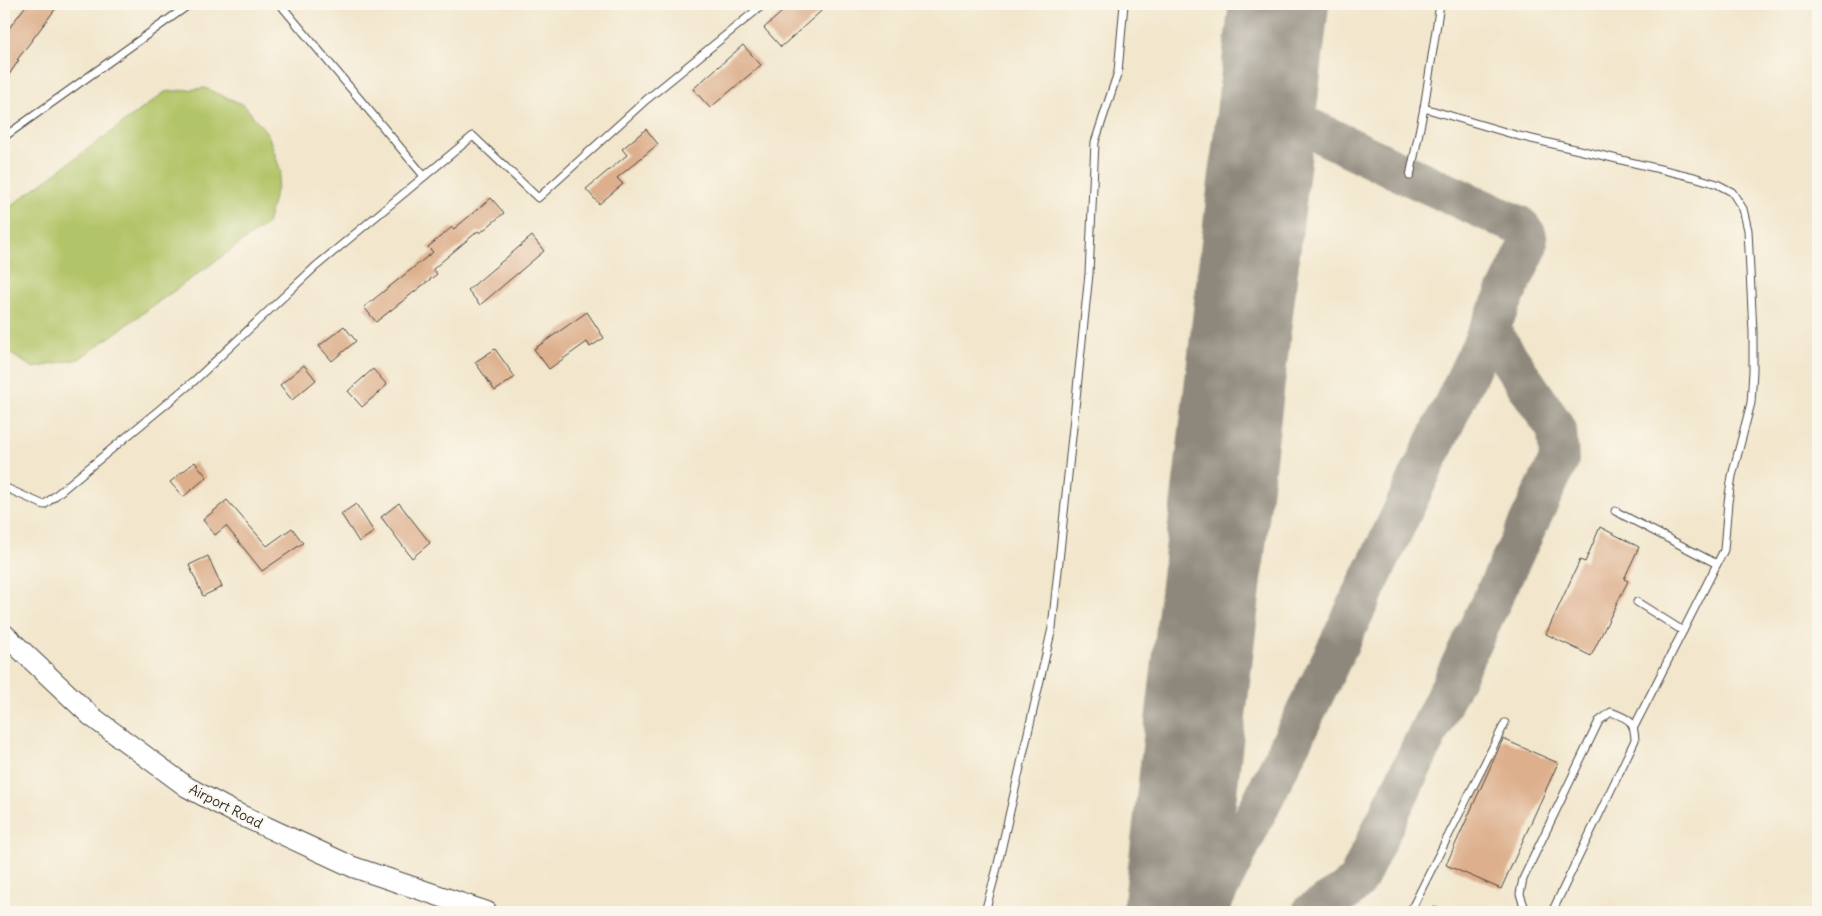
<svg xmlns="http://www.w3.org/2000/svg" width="1822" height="916" viewBox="0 0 1822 916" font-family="Delius,sans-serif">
<rect width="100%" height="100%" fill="#fbf7ec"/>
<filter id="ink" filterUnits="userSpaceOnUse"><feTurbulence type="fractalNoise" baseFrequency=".02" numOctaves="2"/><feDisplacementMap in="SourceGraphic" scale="10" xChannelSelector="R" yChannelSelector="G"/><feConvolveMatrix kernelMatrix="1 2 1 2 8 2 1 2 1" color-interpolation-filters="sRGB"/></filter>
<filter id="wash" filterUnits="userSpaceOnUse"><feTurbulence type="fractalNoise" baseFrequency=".0096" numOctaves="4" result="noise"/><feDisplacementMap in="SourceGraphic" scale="20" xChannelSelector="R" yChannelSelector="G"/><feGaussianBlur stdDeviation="1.12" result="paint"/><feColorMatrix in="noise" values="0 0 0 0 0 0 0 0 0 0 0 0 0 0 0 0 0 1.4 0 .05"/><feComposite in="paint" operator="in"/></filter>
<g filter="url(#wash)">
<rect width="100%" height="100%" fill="#f2e6cc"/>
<!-- green -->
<path fill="#b2c468" stroke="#6e784a" d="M 205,88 L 244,105 L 268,134 L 281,172 L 267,224 L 79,359 L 34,368 L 4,350 L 4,211 L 165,92 Z"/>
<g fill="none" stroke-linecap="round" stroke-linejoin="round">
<!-- taxiway -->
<g stroke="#8e887c" stroke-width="40">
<path d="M 1207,912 C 1317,693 1422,471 1527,249 C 1529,238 1527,232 1518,225 L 1410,176 L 1267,108"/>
<path d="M 1312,912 L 1345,892 L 1357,881 L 1559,460 L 1557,430 L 1489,329"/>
</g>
<!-- runway -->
<path stroke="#8e887c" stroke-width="100" d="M 1173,912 L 1279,4"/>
</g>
<g id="blocks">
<!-- building -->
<g fill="#ddaf8c">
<path d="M 27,4 L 59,4 L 17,60 L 19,60 L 4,82 L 4,35 Z"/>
<path d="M 791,4 L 829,4 L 781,47 L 764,28 Z"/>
<path d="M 743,45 L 761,65 L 710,108 L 693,89 Z"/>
<path d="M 646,129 L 658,144 L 617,178 L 623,184 L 599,204 L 586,189 L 627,155 L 622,149 Z"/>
<path d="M 491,198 L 504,213 L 480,233 L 478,231 L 433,269 L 437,274 L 376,322 L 364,307 L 433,252 L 428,247 L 452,227 L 454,229 Z"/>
<path d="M 532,236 L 544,251 L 480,305 L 468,290 Z"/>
<path d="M 587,312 L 604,338 L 590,347 L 587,342 L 549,369 L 534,349 Z"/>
<path d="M 344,326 L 356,341 L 332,361 L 319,346 Z"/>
<path d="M 495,349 L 515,377 L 495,391 L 475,362 Z"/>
<path d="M 304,365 L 316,380 L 292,400 L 280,385 Z"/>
<path d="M 373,369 L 387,385 L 362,407 L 348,391 Z"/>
<path d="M 195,462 L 207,477 L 183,497 L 170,482 Z"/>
<path d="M 227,500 L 267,546 L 292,528 L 303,543 L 262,571 L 226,526 L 215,535 L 203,520 Z"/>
<path d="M 399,503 L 430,543 L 412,558 L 381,517 Z"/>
<path d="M 356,504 L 374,532 L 359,542 L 341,514 Z"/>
<path d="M 1600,527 L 1639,547 L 1624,579 L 1628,581 L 1591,656 L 1546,634 L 1580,560 L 1585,562 Z"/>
<path d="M 208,556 L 222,587 L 203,596 L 189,565 Z"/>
<path d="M 1503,739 L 1558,763 L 1501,889 L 1446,865 Z"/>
</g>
</g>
</g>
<g filter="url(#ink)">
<use href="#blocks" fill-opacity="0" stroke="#494743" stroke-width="1"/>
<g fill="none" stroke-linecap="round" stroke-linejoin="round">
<!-- lane casing -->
<g stroke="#494743" stroke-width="9">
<g id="lane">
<path d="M 280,4 L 424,176"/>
<path d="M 1424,108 L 1440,4"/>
<path d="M 4,137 L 190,4"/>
<path d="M 1410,176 L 1424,108 L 1519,136 L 1694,177 L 1717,184 L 1732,192 L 1743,209 L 1748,230 L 1753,332 L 1753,371 L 1751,403 L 1732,476 L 1728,502 L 1724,550 L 1683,631"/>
<path d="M 4,487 L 44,505 L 194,381 L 315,267 L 473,136 L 538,198 L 646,100 L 764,4"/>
<path d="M 1615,511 L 1717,564"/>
<path d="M 1634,727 L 1683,631 L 1637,602"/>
<path d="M 985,912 L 997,868 L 1052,628 L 1089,274 L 1095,142 L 1118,72 L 1124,4"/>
<path d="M 1410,912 L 1505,723"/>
<path d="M 1432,912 L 1434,911 L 1437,912"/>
<path d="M 1526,912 L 1520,894 L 1523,879 L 1599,721 L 1611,712 C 1629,719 1634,720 1635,740 L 1552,912"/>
</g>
</g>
<!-- secondary casing -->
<g stroke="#494743" stroke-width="22">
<path id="secondary" d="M 4,634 L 91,716 L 187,787 L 232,811 L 353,867 L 487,912"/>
</g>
<!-- lane -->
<use href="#lane" stroke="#fff" stroke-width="7"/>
<!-- secondary -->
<use href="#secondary" stroke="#fff" stroke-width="20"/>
</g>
</g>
<g text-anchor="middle" stroke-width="4.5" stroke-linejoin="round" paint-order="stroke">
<!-- street labels -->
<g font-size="14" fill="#2b2b2b" stroke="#fbf7ec">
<text transform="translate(226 806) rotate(27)" y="5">Airport Road</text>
</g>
</g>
<!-- margin -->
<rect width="1822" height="916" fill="none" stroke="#fbf7ec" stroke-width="20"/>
</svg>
